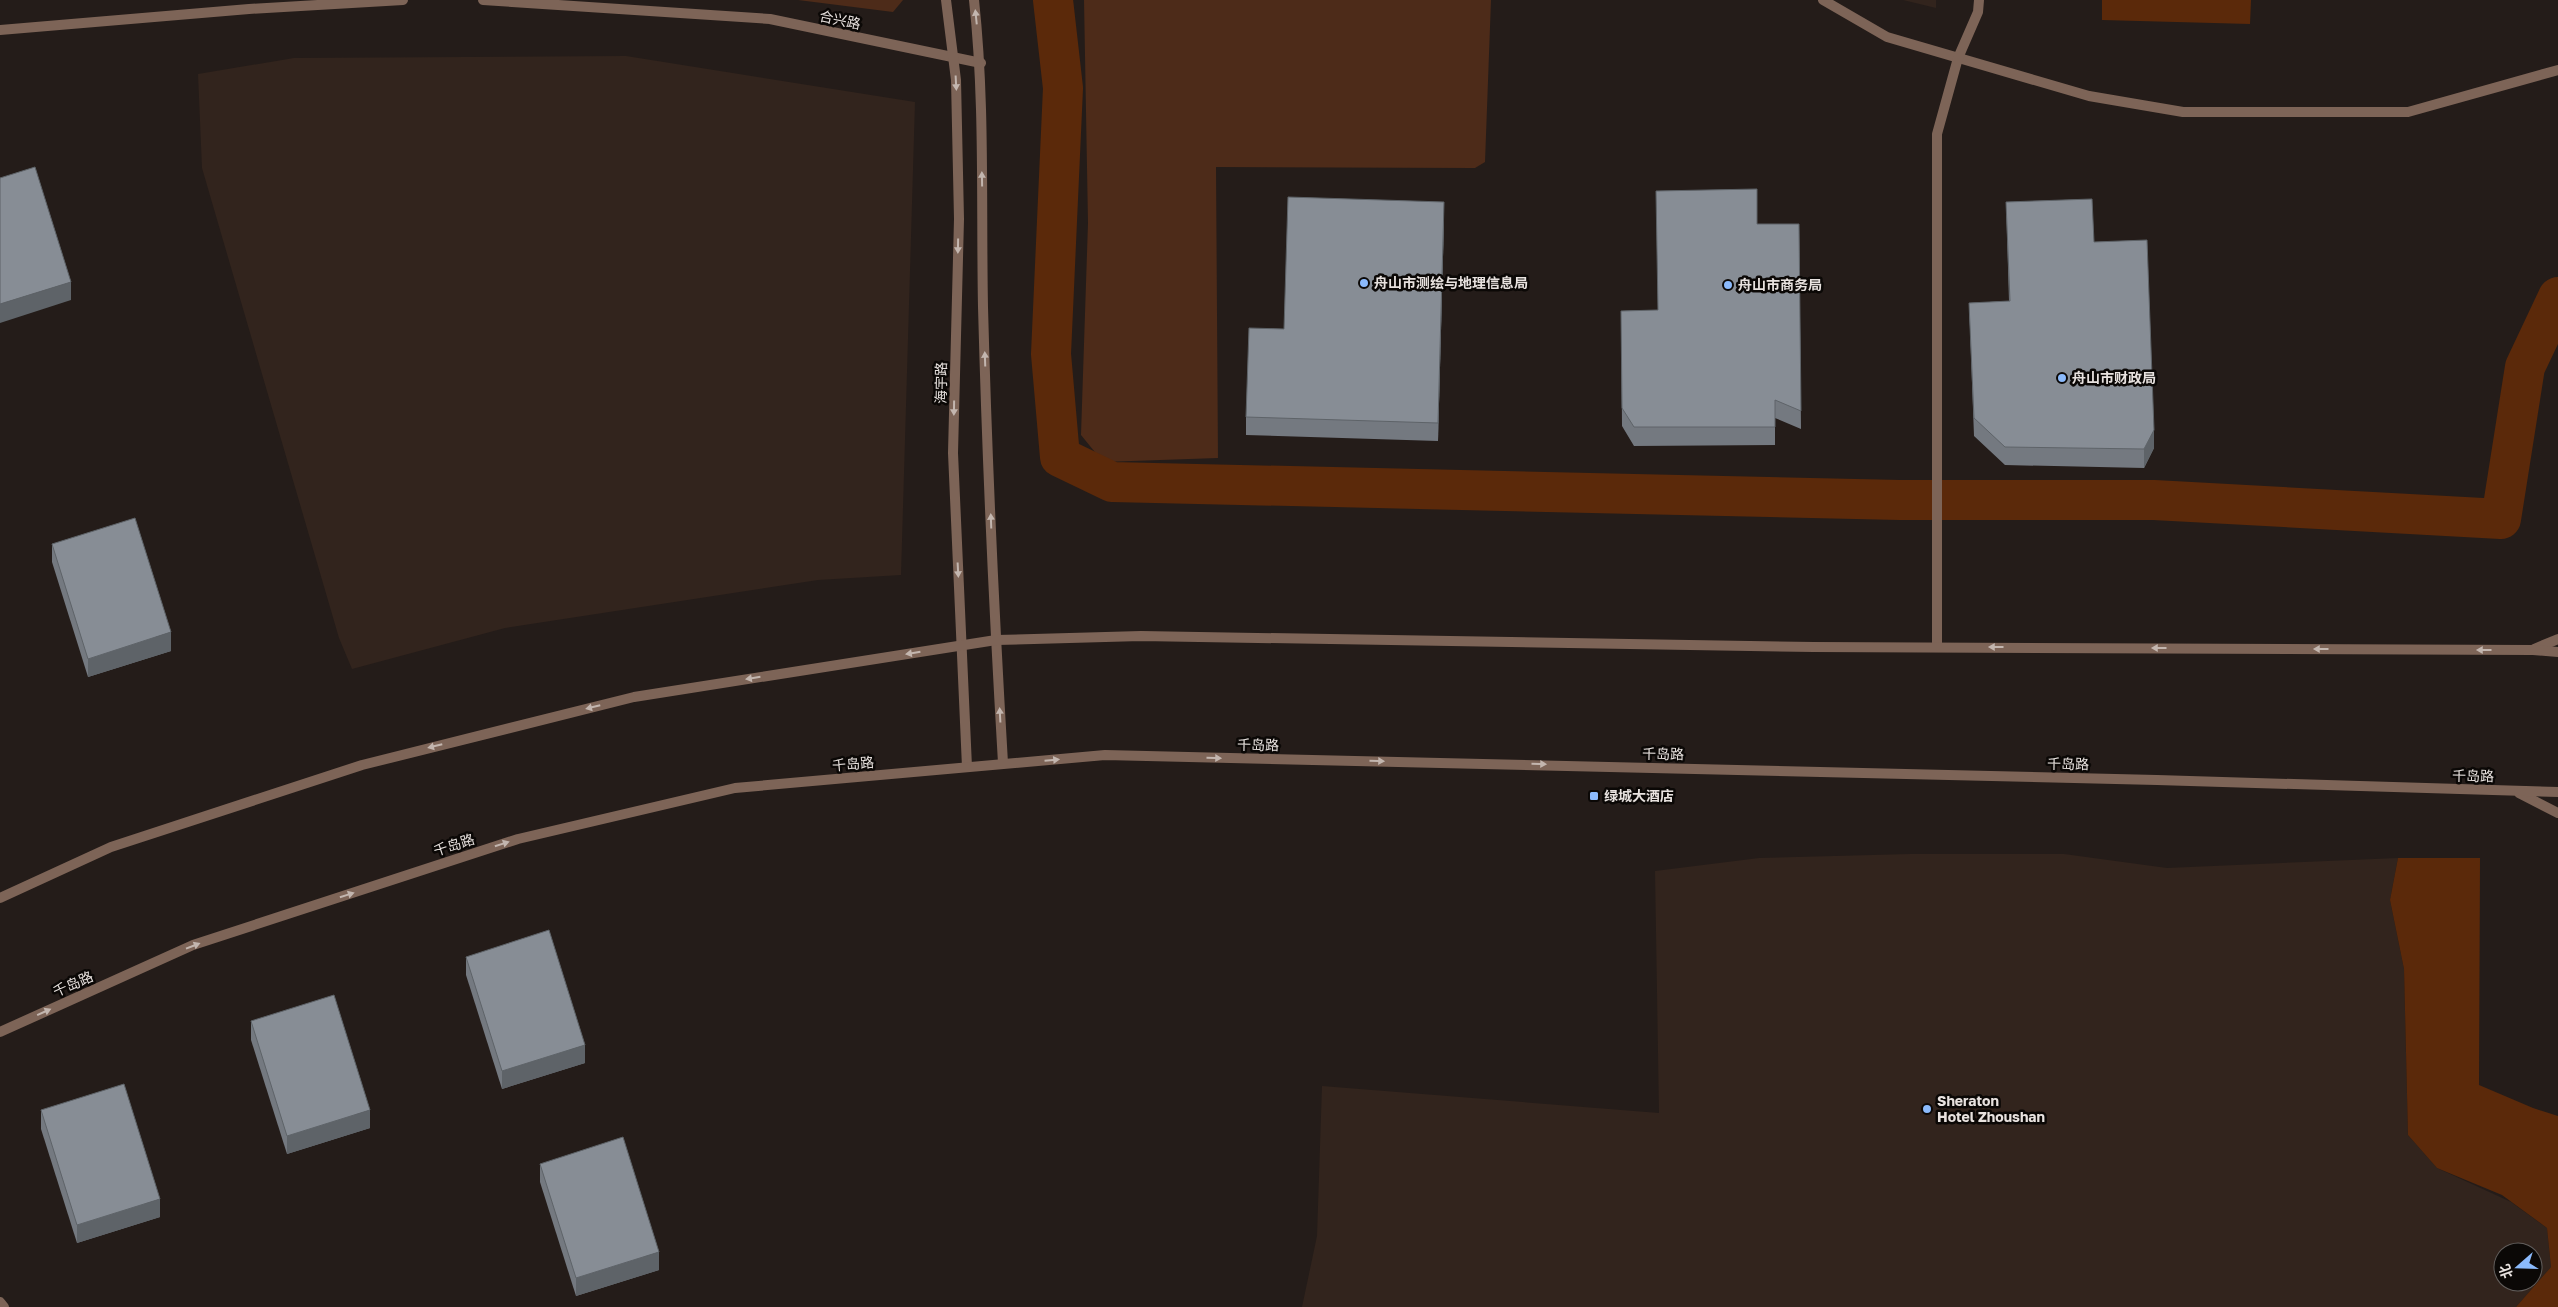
<svg xmlns="http://www.w3.org/2000/svg" width="2558" height="1307" viewBox="0 0 2558 1307" font-family="'Golos Text','Noto Sans SC',sans-serif">
<rect width="100%" height="100%" fill="#241c19"/>
<!-- built -->
<g fill="#32241d" fill-rule="evenodd">
<path d="M 1903,0 L 1936,0 L 1936,8 Z"/>
<path d="M 626,56 L 915,102 L 901,575 L 818,580 L 505,628 L 352,669 L 339,638 L 202,168 L 198,74 L 294,58 Z"/>
<path d="M 1910,854 L 2064,854 L 2167,868 L 2398,858 L 2390,900 L 2404,969 L 2408,1135 L 2437,1168 L 2511,1202 L 2547,1228 L 2551,1267 L 2516,1307 L 1302,1307 L 1317,1236 L 1322,1086 L 1659,1113 L 1655,871 L 1759,858 ZM 2503,1252 L 2533,1252 L 2533,1282 L 2503,1282 Z"/>
</g>
<!-- green -->
<g fill="#4d2b19">
<path d="M 798,0 L 903,0 L 893,12 Z"/>
<path d="M 1084,0 L 1491,0 L 1485,162 L 1475,168 L 1216,167 L 1218,458 L 1103,462 L 1081,435 L 1088,223 Z"/>
</g>
<!-- water -->
<g fill="#5b290a">
<path d="M 2102,0 L 2251,0 L 2250,24 L 2102,20 Z"/>
<path d="M 2398,858 L 2480,858 L 2479,1085 L 2533,1108 L 2558,1116 L 2558,1307 L 2516,1307 L 2551,1267 L 2547,1228 L 2502,1195 L 2437,1168 L 2408,1135 L 2404,969 L 2390,900 Z"/>
</g>
<g fill="none" stroke-linecap="round" stroke-linejoin="round">
<!-- river -->
<path stroke="#5b290a" stroke-width="40" d="M 1053,0 L 1063,88 L 1051,354 L 1060,457 L 1112,482 L 1900,500 L 2154,500 L 2501,519 L 2525,367 L 2558,297"/>
<!-- service -->
<g stroke="#7d6457" stroke-width="10">
<path d="M 1823,0 L 1887,37 L 2089,96 L 2183,112 L 2408,112 L 2558,70"/>
<path d="M 1937,647 L 1937,134 L 1958,58 L 1978,12 L 1979,0"/>
</g>
<!-- minor -->
<g stroke="#7d6457" stroke-width="10">
<path d="M 483,0 L 770,19 L 981,63"/>
<path d="M 0,30 L 249,9 L 403,0"/>
</g>
<!-- tertiary -->
<g stroke="#7d6457" stroke-width="10">
<path d="M 946,0 L 956,80 L 959,219 L 953,453 L 967,767"/>
<path d="M 974,0 C 985,102 981,204 983,307 C 987,459 994,611 1003,763"/>
<path d="M 2534,649 L 2558,639"/>
<path d="M 2519,793 L 2558,813"/>
<path d="M 0,898 L 111,847 L 362,765 L 634,697 L 996,640 L 1141,636 L 1814,647 L 2533,650 L 2558,652"/>
<path d="M 0,1032 L 193,945 L 518,839 L 735,788 L 1105,755 L 2157,780 L 2558,792"/>
<path d="M 0,1302 L 4,1307"/>
</g>
</g>
<!-- wall -->
<g fill="#747980">
<path d="M 2006,202 L 2094,242 L 2154,448 L 2144,468 L 2005,465 L 1974,436 L 1969,303 L 2009,301 Z"/>
<path d="M 1444,220 L 1438,441 L 1246,435 L 1246,417 L 1284,329 Z"/>
<path d="M 1757,224 L 1799,224 L 1801,429 L 1775,418 L 1775,445 L 1634,446 L 1622,426 L 1621,311 L 1658,310 Z"/>
<path d="M 52,544 L 171,651 L 88,677 L 52,562 Z"/>
<path d="M 466,957 L 585,1063 L 502,1089 L 466,975 Z"/>
<path d="M 251,1021 L 370,1128 L 287,1154 L 251,1040 Z"/>
<path d="M 41,1110 L 160,1217 L 77,1243 L 41,1129 Z"/>
<path d="M 540,1164 L 659,1270 L 576,1296 L 540,1182 Z"/>
</g>
<!-- shaded-wall -->
<g fill="#5e6368">
<path d="M 1444,202 L 1444,220 L 1438,441 L 1438,423 Z"/>
<path d="M 71,282 L 71,300 L 0,323 L 0,304 Z"/>
<path d="M 2154,430 L 2154,448 L 2144,468 L 2144,449 Z"/>
<path d="M 171,632 L 171,651 L 88,677 L 88,659 Z"/>
<path d="M 585,1045 L 585,1063 L 502,1089 L 502,1071 Z"/>
<path d="M 370,1110 L 370,1128 L 287,1154 L 287,1136 Z"/>
<path d="M 160,1199 L 160,1217 L 77,1243 L 77,1225 Z"/>
<path d="M 659,1252 L 659,1270 L 576,1296 L 576,1278 Z"/>
</g>
<!-- building -->
<g fill="#878d95" stroke="#5e6368">
<path d="M 35,167 L 71,282 L 0,304 L 0,178 Z"/>
<path d="M 1757,189 L 1757,224 L 1799,224 L 1801,411 L 1775,400 L 1775,427 L 1634,427 L 1622,408 L 1621,311 L 1658,310 L 1656,191 Z"/>
<path d="M 1288,197 L 1444,202 L 1438,423 L 1246,417 L 1249,328 L 1284,329 Z"/>
<path d="M 2092,199 L 2094,242 L 2147,240 L 2154,430 L 2144,449 L 2005,447 L 1974,418 L 1969,303 L 2010,301 L 2006,202 Z"/>
<path d="M 135,518 L 171,632 L 88,659 L 52,544 Z"/>
<path d="M 549,930 L 585,1045 L 502,1071 L 466,957 Z"/>
<path d="M 334,995 L 370,1110 L 287,1136 L 251,1021 Z"/>
<path d="M 124,1084 L 160,1199 L 77,1225 L 41,1110 Z"/>
<path d="M 623,1137 L 659,1252 L 576,1278 L 540,1164 Z"/>
</g>
<!-- one-way arrows -->
<defs><path id="oneway-solid" d="M-6-.8H1V-3.2L6.5 0L1 3.2V.8H-6Z" transform="scale(1.25)"/></defs>
<g fill="#c3b6af">
<use href="#oneway-solid" transform="translate(976 17) rotate(-96)"/>
<use href="#oneway-solid" transform="translate(956 83) rotate(87)"/>
<use href="#oneway-solid" transform="translate(982 179) rotate(-91)"/>
<use href="#oneway-solid" transform="translate(958 246) rotate(91)"/>
<use href="#oneway-solid" transform="translate(985 359) rotate(-92)"/>
<use href="#oneway-solid" transform="translate(954 408) rotate(91)"/>
<use href="#oneway-solid" transform="translate(991 521) rotate(-92)"/>
<use href="#oneway-solid" transform="translate(958 570) rotate(87)"/>
<use href="#oneway-solid" transform="translate(1996 647) rotate(-180)"/>
<use href="#oneway-solid" transform="translate(2159 648) rotate(-180)"/>
<use href="#oneway-solid" transform="translate(2321 649) rotate(-180)"/>
<use href="#oneway-solid" transform="translate(2484 650) rotate(-180)"/>
<use href="#oneway-solid" transform="translate(913 653) rotate(171)"/>
<use href="#oneway-solid" transform="translate(753 678) rotate(171)"/>
<use href="#oneway-solid" transform="translate(593 707) rotate(166)"/>
<use href="#oneway-solid" transform="translate(1000 715) rotate(-93)"/>
<use href="#oneway-solid" transform="translate(435 746) rotate(166)"/>
<use href="#oneway-solid" transform="translate(1214 758) rotate(1)"/>
<use href="#oneway-solid" transform="translate(1052 760) rotate(-5)"/>
<use href="#oneway-solid" transform="translate(1377 761) rotate(1)"/>
<use href="#oneway-solid" transform="translate(1539 764) rotate(1)"/>
<use href="#oneway-solid" transform="translate(502 844) rotate(-18)"/>
<use href="#oneway-solid" transform="translate(347 895) rotate(-18)"/>
<use href="#oneway-solid" transform="translate(193 946) rotate(-21)"/>
<use href="#oneway-solid" transform="translate(44 1012) rotate(-24)"/>
</g>
<!-- markers -->
<g fill="#8bbafc" stroke="#0b0806" stroke-width="2">
<circle cx="1364" cy="283" r="5"/>
<circle cx="1728" cy="285" r="5"/>
<circle cx="2062" cy="378" r="5"/>
<rect x="1589" y="791" width="10" height="10" rx="2.5"/>
<circle cx="1927" cy="1109" r="5"/>
</g>
<g text-anchor="middle" stroke-width="5" stroke-linejoin="round" paint-order="stroke">
<!-- street labels -->
<g font-size="14" fill="#e8e2df" stroke="#0b0806">
<text transform="translate(840 20) rotate(12)" y="5">合兴路</text>
<text transform="translate(941 383) rotate(-89)" y="5">海宇路</text>
<text transform="translate(1258 745) rotate(1)" y="5">千岛路</text>
<text transform="translate(1663 754) rotate(1)" y="5">千岛路</text>
<text transform="translate(853 764) rotate(-5)" y="5">千岛路</text>
<text transform="translate(2068 764) rotate(1)" y="5">千岛路</text>
<text transform="translate(2473 776) rotate(1)" y="5">千岛路</text>
<text transform="translate(454 845) rotate(-18)" y="5">千岛路</text>
<text transform="translate(73 984) rotate(-24)" y="5">千岛路</text>
</g>
<!-- poi labels -->
<g font-size="14" font-weight="bold" fill="#e8e2df" stroke="#0b0806" text-anchor="start">
<text x="1374" y="288">舟山市测绘与地理信息局</text>
<text x="1738" y="290">舟山市商务局</text>
<text x="2072" y="383">舟山市财政局</text>
<text x="1604" y="801">绿城大酒店</text>
<text x="1937" y="1106">Sheraton<tspan x="1937" dy="16">Hotel Zhoushan</tspan></text>
</g>
</g>
<!-- north arrow -->
<g transform="translate(2518 1267) rotate(250)"><circle r="24" fill="#0b0806" stroke="#635f5d"/>
<path d="M0-4L9 19L0 12L-9 19Z" fill="#8bbafc"/>
<text y="-8" font-size="14" font-weight="bold" text-anchor="middle" fill="#e8e2df">北</text>
</g>
</svg>
